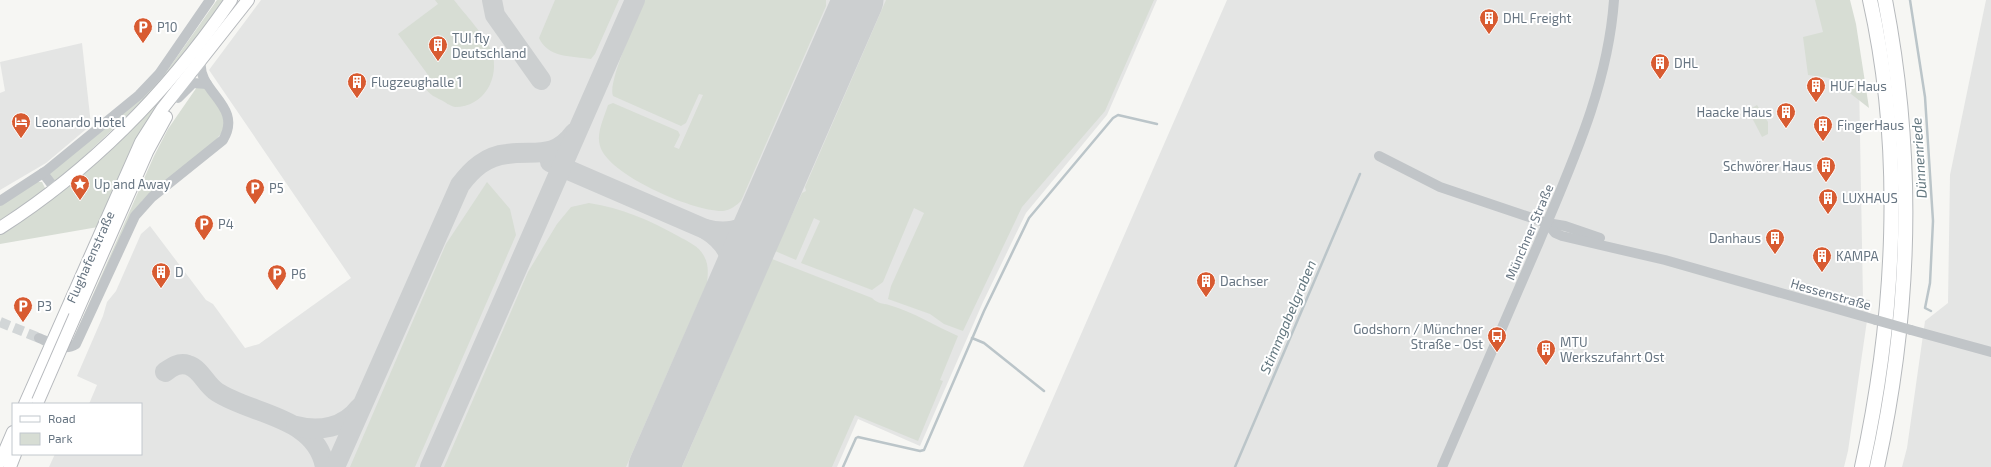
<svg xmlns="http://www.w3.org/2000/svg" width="1991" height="467" viewBox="0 0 1991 467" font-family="'Exo 2',sans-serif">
<rect width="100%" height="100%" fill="#f6f6f3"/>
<!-- built -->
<g fill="#e4e5e4">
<path d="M 261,0 L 1157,0 L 1107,115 L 1026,213 L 983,302 L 920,446 L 858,419 L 837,467 L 49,467 L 55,454 L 141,454 L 141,404 L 89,404 L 97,385 L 77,376 L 103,316 L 107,302 L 116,291 L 141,234 L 150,226 L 206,300 L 213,304 L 245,348 L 259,344 L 351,278 L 209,70 Z"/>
<path d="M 1227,0 L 1848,0 L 1859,80 L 1863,299 L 1870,300 L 1848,451 L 1844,467 L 1023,467 Z"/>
<path d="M 1986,0 L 1991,0 L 1991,467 L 1902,467 L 1907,448 L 1925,321 L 1948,303 L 1950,175 Z"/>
<path d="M 82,43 L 91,125 L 46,163 L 0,190 L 0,93 L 5,91 L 0,62 Z"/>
</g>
<!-- green -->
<g fill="#d7ddd4">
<path d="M 217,0 L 225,0 L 172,73 L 55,184 L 49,173 L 167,71 Z"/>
<path d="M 435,0 L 454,0 C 464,13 487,38 492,52 C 500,78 484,107 455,107 C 450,106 445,102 441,100 C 435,97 430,95 426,89 L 434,83 L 398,34 L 438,4 Z"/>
<path d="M 555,0 L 619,0 L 595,54 L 591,59 C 572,56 548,58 539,38 Z"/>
<path d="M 645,0 L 826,0 L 826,6 L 741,201 C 736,206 730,210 723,211 C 694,212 608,175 600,146 C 596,133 604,118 608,105 L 613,103 L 678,131 L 680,135 L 674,147 L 679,149 L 703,95 L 699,94 L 686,123 L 681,126 L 613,96 C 607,82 638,17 645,0 Z"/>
<path d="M 886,0 L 1154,0 L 1105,111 L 1022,207 L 963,331 L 944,324 L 930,314 L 888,299 L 891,286 L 924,213 L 914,208 L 883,282 L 872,290 L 801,263 L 820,221 L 814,218 L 796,260 L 775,251 L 802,193 L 806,191 L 805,187 Z"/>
<path d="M 1815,0 L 1850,0 L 1856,24 L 1869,108 L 1837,83 L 1829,78 L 1808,75 L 1803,37 L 1823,32 Z"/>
<path d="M 201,86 C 211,93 227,112 225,126 C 224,131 219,136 216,140 L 142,201 L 73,340 L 154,156 L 168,129 L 197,87 Z"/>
<path d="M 157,103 L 160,106 L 98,227 L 0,244 L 0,233 C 60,195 108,154 157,103 Z"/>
<path d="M 1757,105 L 1768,122 L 1768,134 L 1762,137 L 1750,114 L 1752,108 Z"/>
<path d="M 36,182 L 42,182 L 46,190 L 0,224 L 0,206 Z"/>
<path d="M 487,182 L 510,209 L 516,235 L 415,467 L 350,467 L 446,244 Z"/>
<path d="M 589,203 C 622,208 649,220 678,236 C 687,241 699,246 704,256 C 709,265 708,274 707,283 L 626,467 L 444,467 L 528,272 L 557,224 L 571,207 Z"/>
<path d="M 772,259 L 872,298 C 878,304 882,303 889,305 C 914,312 935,326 958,336 L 940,380 L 943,381 L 918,441 L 855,415 L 832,467 L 682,467 Z"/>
</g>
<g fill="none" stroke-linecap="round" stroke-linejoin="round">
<!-- stream -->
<g stroke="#bbc5c9" stroke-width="2.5">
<path d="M 1910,0 L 1925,97 L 1933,221 L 1930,283 L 1925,308 L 1931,311"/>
<path d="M 972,338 L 984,343 L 1044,391"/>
<path d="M 843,467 L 856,438 L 858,437 L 920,451 L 924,450 L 984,311 L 1029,218 L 1113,118 L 1118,115 L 1157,124"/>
<path d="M 1235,467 L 1360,174"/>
</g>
<!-- taxiway -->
<g stroke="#cccfd0" stroke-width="20">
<path d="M 492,0 L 495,15 L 541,80"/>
<path d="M 847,25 L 851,0"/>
<path d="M 550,162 L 705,229"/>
<path d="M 726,302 C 736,270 736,248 705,229 C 735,237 753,226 770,201"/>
<path d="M 165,372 C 172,367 179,362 188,365 C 201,369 205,384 217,392 C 252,415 316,416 325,467"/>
<path d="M 296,426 C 319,432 344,428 359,408"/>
<path d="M 335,467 L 460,185 C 472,169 486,156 507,154 C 535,150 554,160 574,133"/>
<path d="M 430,467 L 635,0"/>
</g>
<!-- runway -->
<path stroke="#cccfd0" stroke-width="51" d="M 654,467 L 858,0"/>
<!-- minor-tunnel -->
<path stroke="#d2d6d7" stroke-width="10" stroke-dasharray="10 5" stroke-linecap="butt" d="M 0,322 L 39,338"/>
<!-- major casing -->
<g stroke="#b5b8bc" stroke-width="14">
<g id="major">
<path d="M 0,228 C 92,169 169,90 231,0"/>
<path d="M 75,316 L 147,152 L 166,117"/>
<path d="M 25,404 L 141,142 L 162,109 L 248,0"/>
<path d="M 0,462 L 13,432"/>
<path d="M 10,467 L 15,454"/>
</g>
</g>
<!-- highway casing -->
<g stroke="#b6b9bc" stroke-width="16">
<g id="highway">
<path d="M 1862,467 C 1895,317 1904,151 1870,0"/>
<path d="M 1877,467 C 1911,313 1915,155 1885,0"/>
</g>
</g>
<!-- minor -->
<g stroke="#c1c5c8" stroke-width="10">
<path d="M 178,98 L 193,83 L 207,84"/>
<path d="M 1379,156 L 1440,187 L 1547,223 L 1565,226 L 1600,238"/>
<path d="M 43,173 L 56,190"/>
<path d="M 0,201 L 46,171 L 139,95 L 159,74 L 210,0"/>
<path d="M 1547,223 L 1555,233 L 1562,236 L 1665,260 L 1876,320"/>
<path d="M 1911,330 L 1991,352"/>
<path d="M 39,338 C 51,343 64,352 76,344 L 135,216 L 152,197 L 223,140 C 244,105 196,92 201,60"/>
<path d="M 1442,467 C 1474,392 1507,317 1539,242 C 1572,163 1608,86 1614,0"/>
</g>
<!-- major -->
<use href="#major" stroke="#fff" stroke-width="12"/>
<!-- highway -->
<use href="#highway" stroke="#fff" stroke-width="14"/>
<!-- major-bridge casing -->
<g stroke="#b5b8bc" stroke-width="14" stroke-linecap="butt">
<path id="major-bridge" d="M 38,401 L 75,316"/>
</g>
<!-- minor-bridge -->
<path stroke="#c1c5c8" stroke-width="10" d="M 1876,320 L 1911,330"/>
<!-- major-bridge -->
<use href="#major-bridge" stroke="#fff" stroke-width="12"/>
</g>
<!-- icons -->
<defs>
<g id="building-pin" transform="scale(1)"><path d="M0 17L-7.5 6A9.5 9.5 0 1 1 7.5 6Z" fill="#d85b31" stroke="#fff"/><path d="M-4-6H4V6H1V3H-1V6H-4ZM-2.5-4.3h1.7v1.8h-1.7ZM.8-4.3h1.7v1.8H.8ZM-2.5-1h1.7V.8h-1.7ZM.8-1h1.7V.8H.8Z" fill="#fff"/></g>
<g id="parking-pin" transform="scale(1)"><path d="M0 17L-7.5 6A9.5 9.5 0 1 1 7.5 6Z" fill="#d85b31" stroke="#fff"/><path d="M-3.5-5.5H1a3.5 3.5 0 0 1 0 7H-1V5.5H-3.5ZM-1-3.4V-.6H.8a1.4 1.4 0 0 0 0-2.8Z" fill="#fff"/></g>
<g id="hotel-pin" transform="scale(1)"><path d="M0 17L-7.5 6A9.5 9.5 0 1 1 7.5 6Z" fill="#d85b31" stroke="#fff"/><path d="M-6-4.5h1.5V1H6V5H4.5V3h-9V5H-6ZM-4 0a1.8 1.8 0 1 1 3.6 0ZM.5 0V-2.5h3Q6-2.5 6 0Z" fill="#fff"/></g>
<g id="sight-pin" transform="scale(1)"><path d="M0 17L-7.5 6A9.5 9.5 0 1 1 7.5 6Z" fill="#d85b31" stroke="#fff"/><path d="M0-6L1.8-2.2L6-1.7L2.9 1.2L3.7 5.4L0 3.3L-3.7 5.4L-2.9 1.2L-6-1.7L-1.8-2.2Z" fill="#fff"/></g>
<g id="bus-pin" transform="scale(1)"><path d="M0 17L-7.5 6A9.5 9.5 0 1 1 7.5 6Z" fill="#d85b31" stroke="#fff"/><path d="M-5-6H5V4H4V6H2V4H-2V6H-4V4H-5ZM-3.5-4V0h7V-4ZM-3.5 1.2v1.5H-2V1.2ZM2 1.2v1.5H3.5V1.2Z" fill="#fff"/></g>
</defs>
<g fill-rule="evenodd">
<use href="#building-pin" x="1489" y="18"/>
<use href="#parking-pin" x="143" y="27"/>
<use href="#building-pin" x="438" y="45"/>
<use href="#building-pin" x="1660" y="63"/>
<use href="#building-pin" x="357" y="82"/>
<use href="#building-pin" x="1816" y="86"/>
<use href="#building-pin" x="1786" y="112"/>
<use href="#hotel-pin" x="21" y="122"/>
<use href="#building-pin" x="1823" y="125"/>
<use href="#building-pin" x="1826" y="166"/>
<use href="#sight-pin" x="80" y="184"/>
<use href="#parking-pin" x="255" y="188"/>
<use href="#building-pin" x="1828" y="198"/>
<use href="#parking-pin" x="204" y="224"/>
<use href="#building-pin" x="1775" y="238"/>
<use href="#building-pin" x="1822" y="256"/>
<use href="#building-pin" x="161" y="272"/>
<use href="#parking-pin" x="277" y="274"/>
<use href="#building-pin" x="1206" y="281"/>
<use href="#parking-pin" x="23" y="306"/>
<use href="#bus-pin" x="1497" y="336"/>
<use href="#building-pin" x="1546" y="349"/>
</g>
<g text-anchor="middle" stroke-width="4" stroke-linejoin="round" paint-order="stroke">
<!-- poi labels -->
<g font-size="13" fill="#677582" stroke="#fff" text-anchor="start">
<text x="1503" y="23">DHL Freight</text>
<text x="157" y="32">P10</text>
<text x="452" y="43">TUI fly<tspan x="452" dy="15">Deutschland</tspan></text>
<text x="1674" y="68">DHL</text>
<text x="371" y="87">Flugzeughalle 1</text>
<text x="1830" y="91">HUF Haus</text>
<text x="1772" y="117" text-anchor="end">Haacke Haus</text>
<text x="35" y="127">Leonardo Hotel</text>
<text x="1837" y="130">FingerHaus</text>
<text x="1812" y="171" text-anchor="end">Schwörer Haus</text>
<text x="94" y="189">Up and Away</text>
<text x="269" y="193">P5</text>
<text x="1842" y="203">LUXHAUS</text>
<text x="218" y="229">P4</text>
<text x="1761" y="243" text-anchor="end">Danhaus</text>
<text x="1836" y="261">KAMPA</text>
<text x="175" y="277">D</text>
<text x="291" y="279">P6</text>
<text x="1220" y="286">Dachser</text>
<text x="37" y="311">P3</text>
<text x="1483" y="334" text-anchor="end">Godshorn / Münchner<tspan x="1483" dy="15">Straße - Ost</tspan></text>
<text x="1560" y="347">MTU<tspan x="1560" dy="15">Werkszufahrt Ost</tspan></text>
</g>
<!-- street labels -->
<g font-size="13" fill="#677582" stroke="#fff">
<text transform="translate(1529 232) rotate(-67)" y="5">Münchner Straße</text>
<text transform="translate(90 257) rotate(-66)" y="5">Flughafenstraße</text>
<text transform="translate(1831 294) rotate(16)" y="5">Hessenstraße</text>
</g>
<!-- water labels -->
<g font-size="14" font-style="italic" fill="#63777f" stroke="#fff">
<text transform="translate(1919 158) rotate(-94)" y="5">Dünnenriede</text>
<text transform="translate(1288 317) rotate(-67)" y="5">Stimmgabelgraben</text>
</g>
</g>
<!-- legend -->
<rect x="12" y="403" width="130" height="52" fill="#ffffff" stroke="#c2c8cd"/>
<rect x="20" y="416" width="20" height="6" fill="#ffffff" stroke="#c2c8cd"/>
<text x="48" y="423" font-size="12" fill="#677582">Road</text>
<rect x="20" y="433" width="20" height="12" fill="#d7ddd4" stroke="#c2c8cd"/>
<text x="48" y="443" font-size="12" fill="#677582">Park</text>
</svg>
